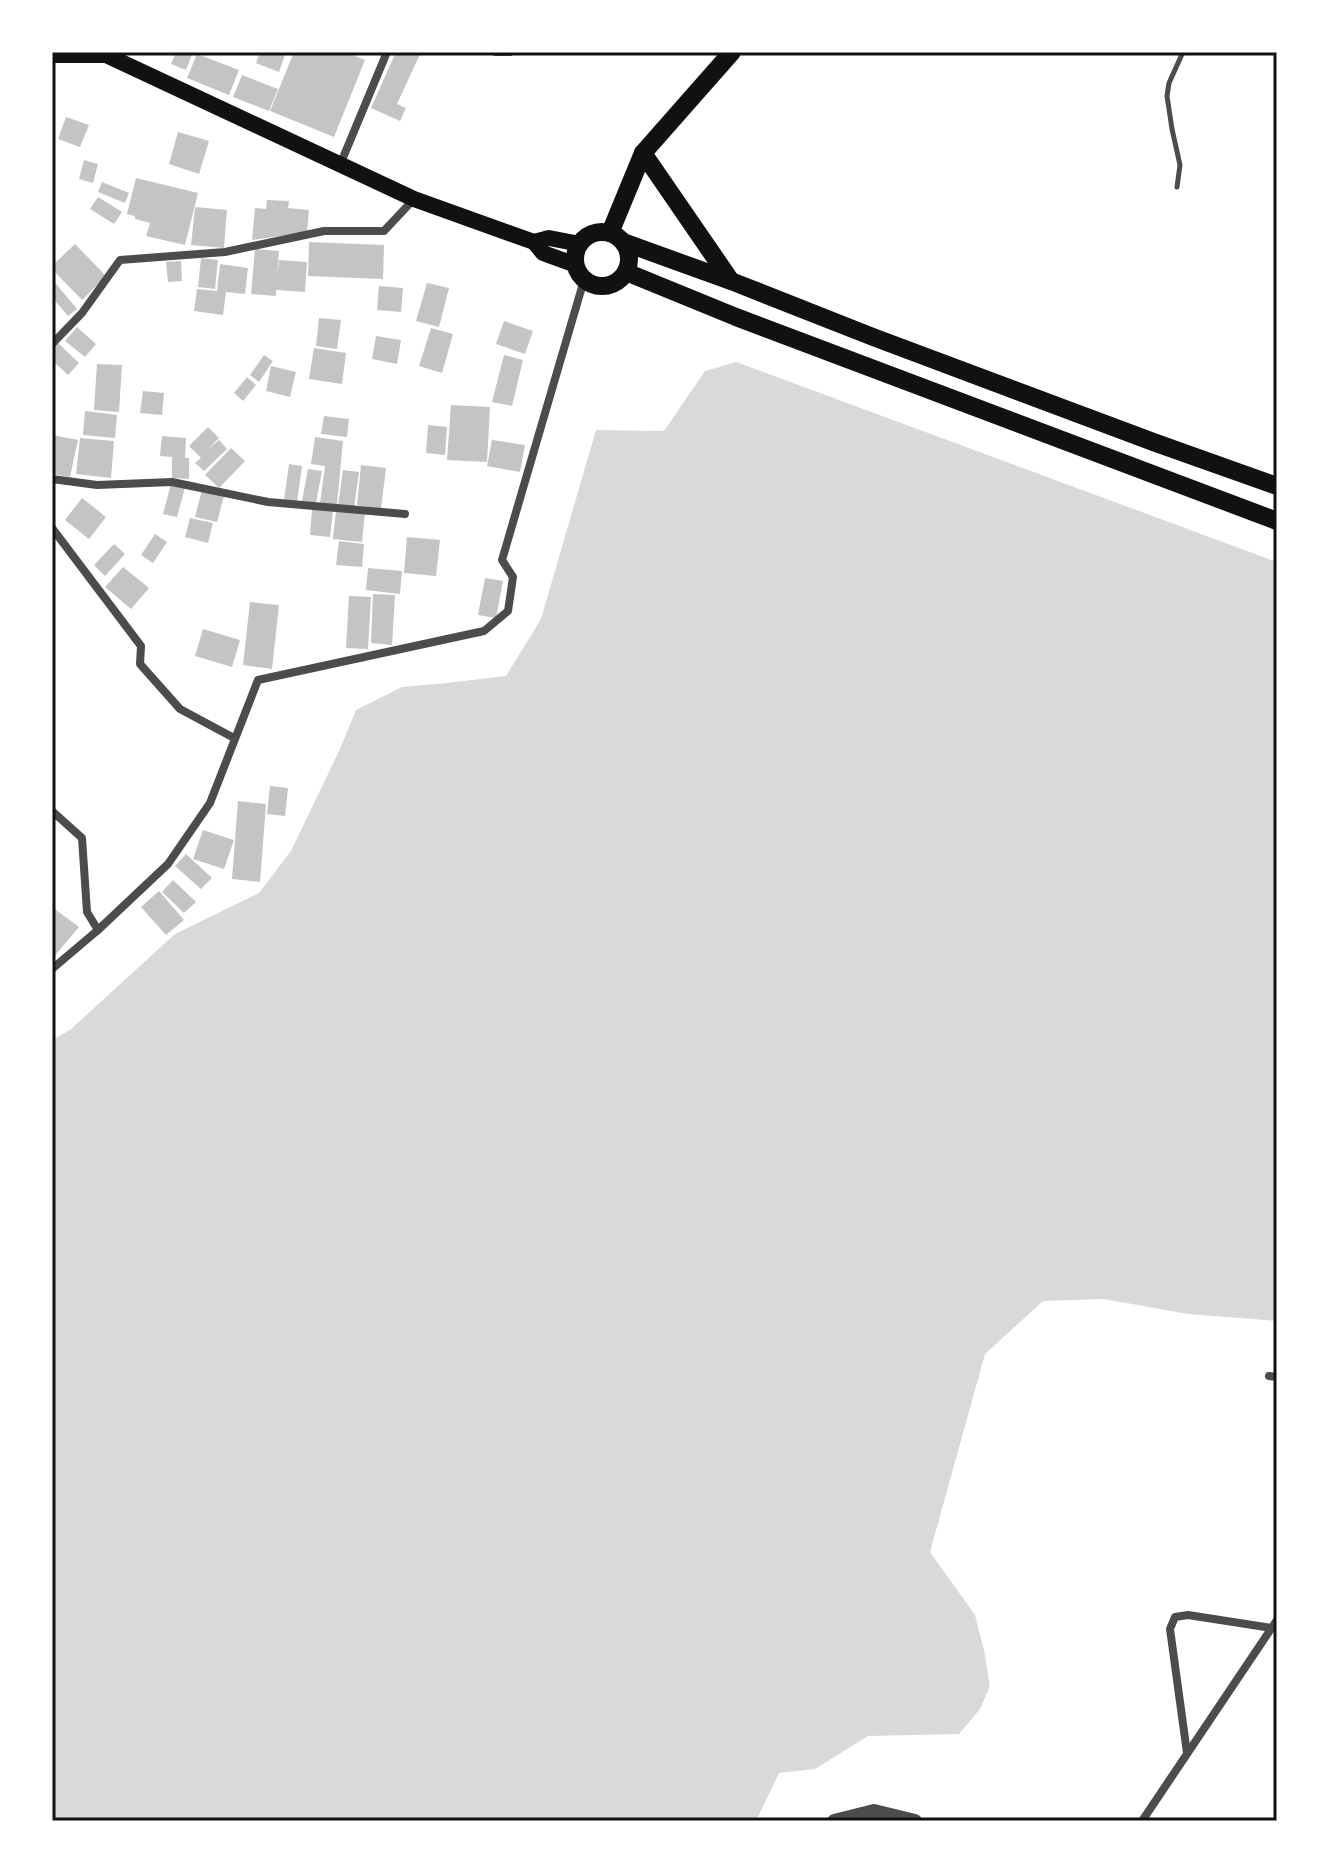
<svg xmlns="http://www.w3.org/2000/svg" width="1329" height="1873" viewBox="0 0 1329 1873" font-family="'Libre Baskerville',serif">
<rect width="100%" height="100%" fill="#fff"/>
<!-- water -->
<path fill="#d9d9d9" d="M 736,362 L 1277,562 L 1277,1321 L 1188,1314 L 1104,1299 L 1043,1301 L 985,1354 L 930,1552 L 975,1615 L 984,1650 L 990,1686 L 980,1709 L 959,1734 L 868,1736 L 815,1769 L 779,1773 L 756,1821 L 52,1821 L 52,1040 L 70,1030 L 175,934 L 259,893 L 291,851 L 340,749 L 356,710 L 402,687 L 447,683 L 506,676 L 541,619 L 596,430 L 664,431 L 705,371 Z"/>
<!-- building -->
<g fill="#c4c4c4">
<path d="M 176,52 L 193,52 L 186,70 L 171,64 Z"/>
<path d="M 260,52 L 286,52 L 279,72 L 256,63 Z"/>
<path d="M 294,52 L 345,52 L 365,60 L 334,137 L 270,111 Z"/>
<path d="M 396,52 L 421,52 L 397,104 L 406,108 L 400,121 L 371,108 Z"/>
<path d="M 197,54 L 239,70 L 229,95 L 187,78 Z"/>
<path d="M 242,75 L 278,89 L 269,111 L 233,97 Z"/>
<path d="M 66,117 L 89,125 L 80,147 L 58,139 Z"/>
<path d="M 178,132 L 209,141 L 199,174 L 169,164 Z"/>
<path d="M 84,160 L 98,164 L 93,183 L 79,179 Z"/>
<path d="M 136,178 L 198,193 L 185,245 L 146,236 L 150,223 L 135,219 L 135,216 L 127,214 Z"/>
<path d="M 102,182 L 129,193 L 125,203 L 98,192 Z"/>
<path d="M 98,197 L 122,212 L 114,224 L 90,209 Z"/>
<path d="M 267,200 L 289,201 L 288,208 L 309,210 L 307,232 L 252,240 L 255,208 L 266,209 Z"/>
<path d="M 195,207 L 227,210 L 224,248 L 191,245 Z"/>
<path d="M 309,242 L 384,245 L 383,279 L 308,276 Z"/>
<path d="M 75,244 L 106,276 L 82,300 L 52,269 L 52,266 Z"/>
<path d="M 255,249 L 279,251 L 277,278 L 279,260 L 307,262 L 305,292 L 276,290 L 276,296 L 251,294 Z"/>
<path d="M 201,258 L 218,260 L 215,289 L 198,287 Z"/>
<path d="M 181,261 L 182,281 L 168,282 L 166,262 Z"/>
<path d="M 220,264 L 248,268 L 245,294 L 226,292 L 223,315 L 194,311 L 197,289 L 217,291 Z"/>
<path d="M 52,279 L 77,309 L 68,316 L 52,297 Z"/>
<path d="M 427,283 L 449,288 L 439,327 L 416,321 Z"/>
<path d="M 379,286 L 403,288 L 401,312 L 377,310 Z"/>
<path d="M 319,318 L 341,320 L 337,349 L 316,346 Z"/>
<path d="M 504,321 L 533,331 L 525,354 L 496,344 Z"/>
<path d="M 77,327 L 96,344 L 85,357 L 65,341 Z"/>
<path d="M 431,328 L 453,334 L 442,373 L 419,366 Z"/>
<path d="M 376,336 L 401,340 L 397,364 L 372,359 Z"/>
<path d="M 58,343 L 79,363 L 68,375 L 52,360 L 52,350 Z"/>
<path d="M 314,348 L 346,353 L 342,384 L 309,379 Z"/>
<path d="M 264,355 L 273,361 L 259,382 L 250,375 Z"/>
<path d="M 504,355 L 523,360 L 512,406 L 492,402 Z"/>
<path d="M 97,364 L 122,365 L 119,412 L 94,410 Z"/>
<path d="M 271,366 L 296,372 L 290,397 L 266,391 Z"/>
<path d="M 247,377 L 256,385 L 243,401 L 234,393 Z"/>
<path d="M 143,391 L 164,393 L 162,415 L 140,413 Z"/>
<path d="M 451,405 L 490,407 L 487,462 L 447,460 Z"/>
<path d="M 85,411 L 117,415 L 115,438 L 83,435 Z"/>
<path d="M 324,416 L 349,419 L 347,437 L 321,434 Z"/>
<path d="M 428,425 L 447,427 L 445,455 L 426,453 Z"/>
<path d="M 208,427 L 219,438 L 206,451 L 219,440 L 227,449 L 204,471 L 195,463 L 201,458 L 189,446 Z"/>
<path d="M 52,435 L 78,440 L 70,477 L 52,474 Z"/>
<path d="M 162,436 L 186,438 L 185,458 L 189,458 L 189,479 L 172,478 L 172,457 L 160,456 Z"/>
<path d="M 315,437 L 343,441 L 337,505 L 320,503 L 325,466 L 311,464 Z"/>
<path d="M 80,438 L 114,441 L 111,478 L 76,474 Z"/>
<path d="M 492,440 L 525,445 L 520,472 L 487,466 Z"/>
<path d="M 231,448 L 245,461 L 219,488 L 205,475 Z"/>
<path d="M 289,464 L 302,466 L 297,502 L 284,500 Z"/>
<path d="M 361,465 L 386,468 L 381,509 L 357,505 Z"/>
<path d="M 308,469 L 322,471 L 316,503 L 302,501 Z"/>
<path d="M 343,470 L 359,472 L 354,508 L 338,506 Z"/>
<path d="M 171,484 L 185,488 L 177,517 L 163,514 Z"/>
<path d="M 202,490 L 224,496 L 217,522 L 195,517 Z"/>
<path d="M 82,498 L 106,517 L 89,539 L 65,520 Z"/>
<path d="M 312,509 L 333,511 L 330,537 L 310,535 Z"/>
<path d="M 336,510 L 365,513 L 362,542 L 333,539 Z"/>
<path d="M 190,518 L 213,523 L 208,543 L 185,537 Z"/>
<path d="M 155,534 L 167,542 L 153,563 L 141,555 Z"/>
<path d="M 407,537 L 440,540 L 436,576 L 404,573 Z"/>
<path d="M 339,541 L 364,544 L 362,567 L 336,565 Z"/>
<path d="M 114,544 L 125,554 L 105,576 L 94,565 Z"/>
<path d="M 123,567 L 149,588 L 131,609 L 105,587 Z"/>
<path d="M 368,568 L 402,571 L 400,594 L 366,590 Z"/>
<path d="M 485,578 L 503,581 L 496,618 L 478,615 Z"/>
<path d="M 373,594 L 395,595 L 392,645 L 371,643 Z"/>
<path d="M 349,596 L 371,597 L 368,649 L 346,648 Z"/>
<path d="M 250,602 L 279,605 L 272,669 L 243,665 Z"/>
<path d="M 203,629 L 240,640 L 232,667 L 195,656 Z"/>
<path d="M 270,786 L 288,788 L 285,816 L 267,814 Z"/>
<path d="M 238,801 L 266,804 L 260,882 L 232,879 Z"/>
<path d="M 203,830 L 234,840 L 224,869 L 193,859 Z"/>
<path d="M 186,854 L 212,878 L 201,889 L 175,866 Z"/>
<path d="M 173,880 L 196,902 L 184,913 L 162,892 Z"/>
<path d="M 159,891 L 184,920 L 166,935 L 141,907 Z"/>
<path d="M 52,907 L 79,927 L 52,959 Z"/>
</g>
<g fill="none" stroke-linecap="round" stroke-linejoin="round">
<!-- service -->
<path stroke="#4c4c4c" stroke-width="5" d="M 1177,187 L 1180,165 L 1172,129 L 1167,96 L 1169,83 L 1183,52"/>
<!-- minor -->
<g stroke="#4c4c4c" stroke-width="8">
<path d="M 496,52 L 510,52"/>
<path d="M 340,165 L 387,52"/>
<path d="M 52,344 L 82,313 L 120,260 L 225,252 L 324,231 L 384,231 L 414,199"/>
<path d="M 52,479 L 97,485 L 172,482 L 268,502 L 405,514"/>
<path d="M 52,528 L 141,646 L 140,664 L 180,709 L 234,738"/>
<path d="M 52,811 L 82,838 L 87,912 L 98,930"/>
<path d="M 52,969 L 98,930 L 168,864 L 210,803 L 258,680 L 484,631 L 508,611 L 513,577 L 502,560 L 584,280"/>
<path d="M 1269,1376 L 1277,1377"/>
<path d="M 1187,1753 L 1170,1629 L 1175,1617 L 1188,1615 L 1272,1628"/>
<path d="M 1142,1821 L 1277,1620"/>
</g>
<!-- tertiary -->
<path stroke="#4c4c4c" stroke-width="14" d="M 834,1821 L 874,1811 L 915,1821"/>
<!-- secondary -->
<g stroke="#111" stroke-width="16">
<path d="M 52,55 L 106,55 L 414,199 L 534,242 L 543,253 L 576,265"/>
<path d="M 534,242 L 549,238 L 580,244"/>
</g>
<!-- primary -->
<g stroke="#111" stroke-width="18">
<path d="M 643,153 L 731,281"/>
<circle cx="602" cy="259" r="27"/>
<path d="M 610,233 L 643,153 L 732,52"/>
<path d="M 623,242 L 731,281 L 873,337 L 1156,443 L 1277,486"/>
<path d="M 626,272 L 736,317 L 1277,521"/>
</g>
</g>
<!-- border -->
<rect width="1329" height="1873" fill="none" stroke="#ffffff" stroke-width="108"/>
<rect x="54" y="54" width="1221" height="1765" fill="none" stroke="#111" stroke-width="3"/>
</svg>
